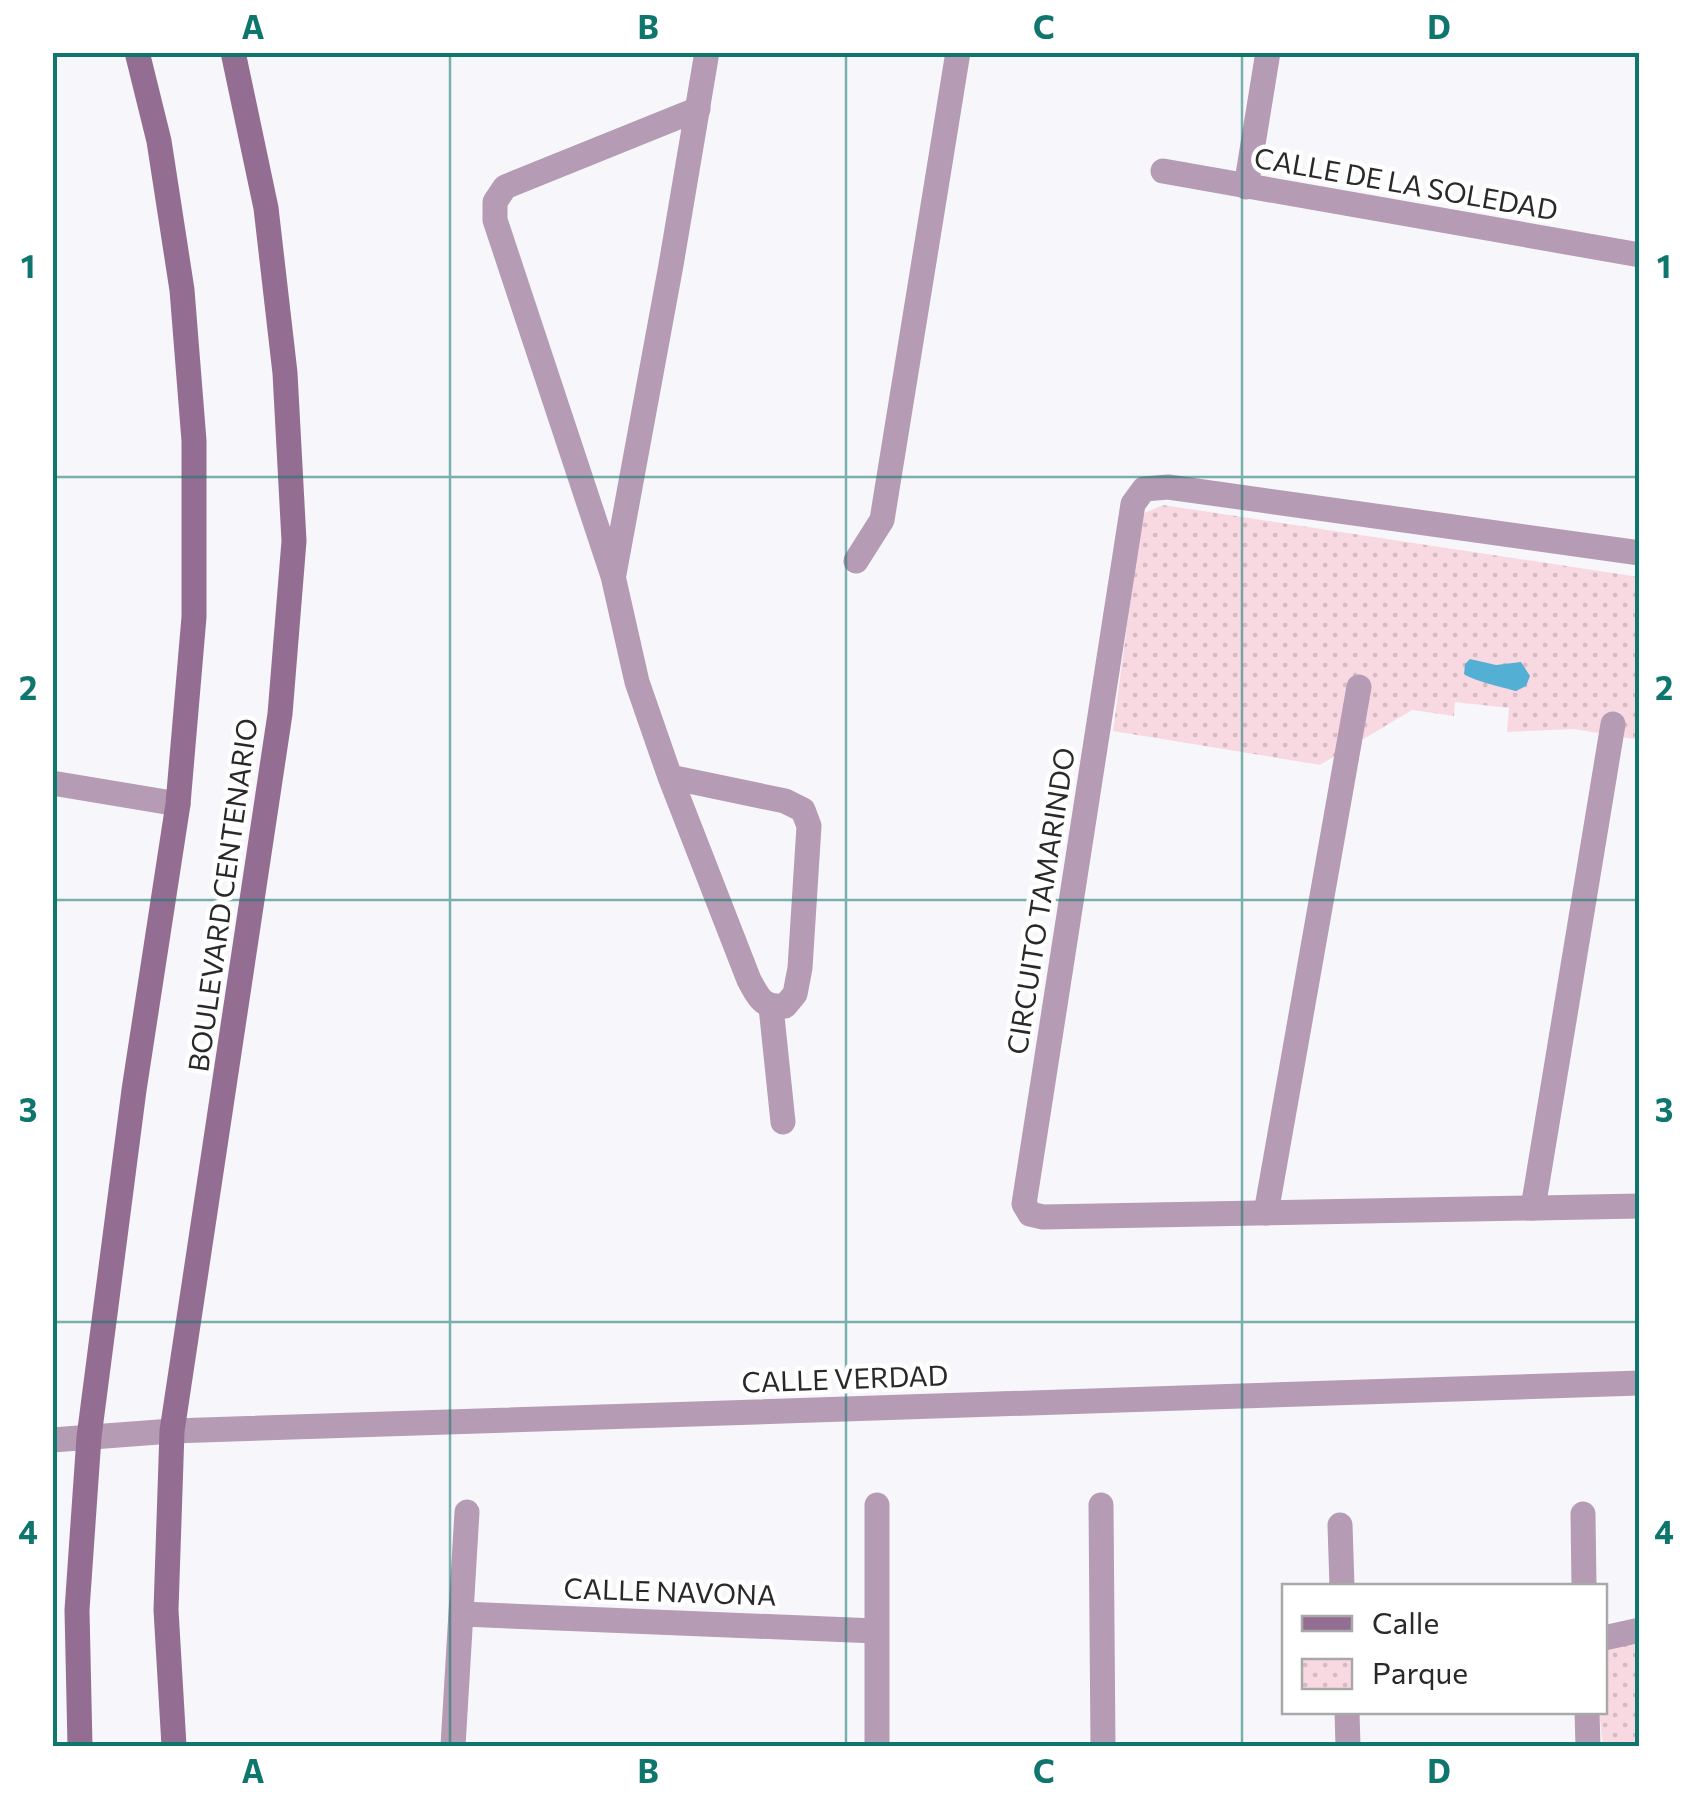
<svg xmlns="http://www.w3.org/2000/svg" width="1692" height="1799" viewBox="0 0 1692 1799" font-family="Commissioner,sans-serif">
<defs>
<pattern id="park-dots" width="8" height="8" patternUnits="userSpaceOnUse" patternTransform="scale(2.5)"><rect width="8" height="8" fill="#f9d9e1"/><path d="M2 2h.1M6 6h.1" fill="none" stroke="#d5bac1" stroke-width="1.8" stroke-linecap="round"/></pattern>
</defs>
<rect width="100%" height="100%" fill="#f7f7fb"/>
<!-- park -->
<g fill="url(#park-dots)">
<path d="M 1163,505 L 1639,577 L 1639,740 L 1574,729 L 1507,732 L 1509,708 L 1455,702 L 1454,716 L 1412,710 L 1320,765 L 1113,731 L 1142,514 Z"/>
<path d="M 1639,1642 L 1639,1746 L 1603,1746 L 1599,1712 L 1604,1712 L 1605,1650 Z"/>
</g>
<!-- water -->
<path fill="#54afd4" d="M 1470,659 L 1496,665 L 1521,662 L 1530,676 L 1526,686 L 1516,691 C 1505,688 1471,680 1464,674 L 1465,664 Z"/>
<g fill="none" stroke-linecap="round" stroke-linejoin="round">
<!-- minor -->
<g stroke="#b59bb3" stroke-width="25">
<path d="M 1163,171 L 1640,255"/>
<path d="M 1246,187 L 1268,52"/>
<path d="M 1640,553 L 1168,487 L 1144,489 L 1133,504 L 1024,1204 L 1030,1214 L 1043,1217 L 1640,1206"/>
<path d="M 856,561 L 882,520 L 958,52"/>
<path d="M 614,574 L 671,265 L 707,52"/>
<path d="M 670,777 L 785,801 L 803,810 L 809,826 L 800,968 L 795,994 L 785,1006 C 762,1008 759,998 749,980 L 670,777 L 637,682 L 613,576 L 495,220 L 495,202 L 505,187 L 698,109"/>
<path d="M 52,783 L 178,804"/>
<path d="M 771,1007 L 783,1122"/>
<path d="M 1533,1208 L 1613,724"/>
<path d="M 1266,1213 L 1359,687"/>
<path d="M 52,1440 L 172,1431 L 1640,1383"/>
<path d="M 1101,1505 L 1103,1746"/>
<path d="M 1583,1514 L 1584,1586"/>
<path d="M 1340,1525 L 1342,1586"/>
<path d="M 462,1614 L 876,1631"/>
<path d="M 1604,1638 L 1640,1630"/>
<path d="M 1347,1712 L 1348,1746"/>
<path d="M 1587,1712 L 1588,1746"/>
<path d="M 453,1746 L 467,1512"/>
<path d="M 877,1746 L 877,1505"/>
</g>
<!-- secondary -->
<g stroke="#946e92" stroke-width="25">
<path d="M 80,1746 L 77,1610 L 89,1437 L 134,1090 L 178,804 L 194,617 L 194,441 L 182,290 L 159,141 L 137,52"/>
<path d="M 174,1746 L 166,1610 L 172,1431 L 280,714 L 294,541 L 285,373 L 266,208 L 233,52"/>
</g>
</g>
<!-- grid -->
<path fill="none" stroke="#0f766e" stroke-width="2.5" stroke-opacity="0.55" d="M 450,52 L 450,1746M 846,52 L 846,1746M 1242,52 L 1242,1746M 52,477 L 1640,477M 52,900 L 1640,900M 52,1322 L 1640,1322"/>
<g text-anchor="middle" stroke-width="9" stroke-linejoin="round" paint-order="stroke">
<!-- street labels -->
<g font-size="28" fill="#29292a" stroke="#fff">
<text transform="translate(1406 184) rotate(10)" y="10">CALLE DE LA SOLEDAD</text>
<text transform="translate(223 895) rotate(-82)" y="10">BOULEVARD CENTENARIO</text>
<text transform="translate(1041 901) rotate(-81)" y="10">CIRCUITO TAMARINDO</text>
<text transform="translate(845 1379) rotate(-2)" y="10">CALLE VERDAD</text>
<text transform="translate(670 1592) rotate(2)" y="10">CALLE NAVONA</text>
</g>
</g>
<!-- border -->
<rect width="1692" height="1799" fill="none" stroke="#ffffff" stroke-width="110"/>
<!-- legend -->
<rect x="1282" y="1584" width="325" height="130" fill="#ffffff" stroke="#a9a9aa" stroke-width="2.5"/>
<rect x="1302" y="1616" width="50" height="15" fill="#946e92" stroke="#a9a9aa" stroke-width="2.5"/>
<text x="1372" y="1634" font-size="30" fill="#29292a">Calle</text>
<rect x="1302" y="1659" width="50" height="30" fill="url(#park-dots)" stroke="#a9a9aa" stroke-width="2.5"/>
<text x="1372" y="1684" font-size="30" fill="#29292a">Parque</text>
<rect x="55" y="55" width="1582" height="1689" fill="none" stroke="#0f766e" stroke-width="4"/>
<g font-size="32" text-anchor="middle" font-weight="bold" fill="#0f766e">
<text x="253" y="39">A</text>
<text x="648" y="39">B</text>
<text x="1044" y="39">C</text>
<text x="1439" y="39">D</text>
<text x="28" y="278">1</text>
<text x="1664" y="278">1</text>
<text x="28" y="700">2</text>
<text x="1664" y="700">2</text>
<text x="28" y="1122">3</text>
<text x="1664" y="1122">3</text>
<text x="28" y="1544">4</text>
<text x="1664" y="1544">4</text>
<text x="253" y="1783">A</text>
<text x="648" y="1783">B</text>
<text x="1044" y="1783">C</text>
<text x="1439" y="1783">D</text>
</g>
</svg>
